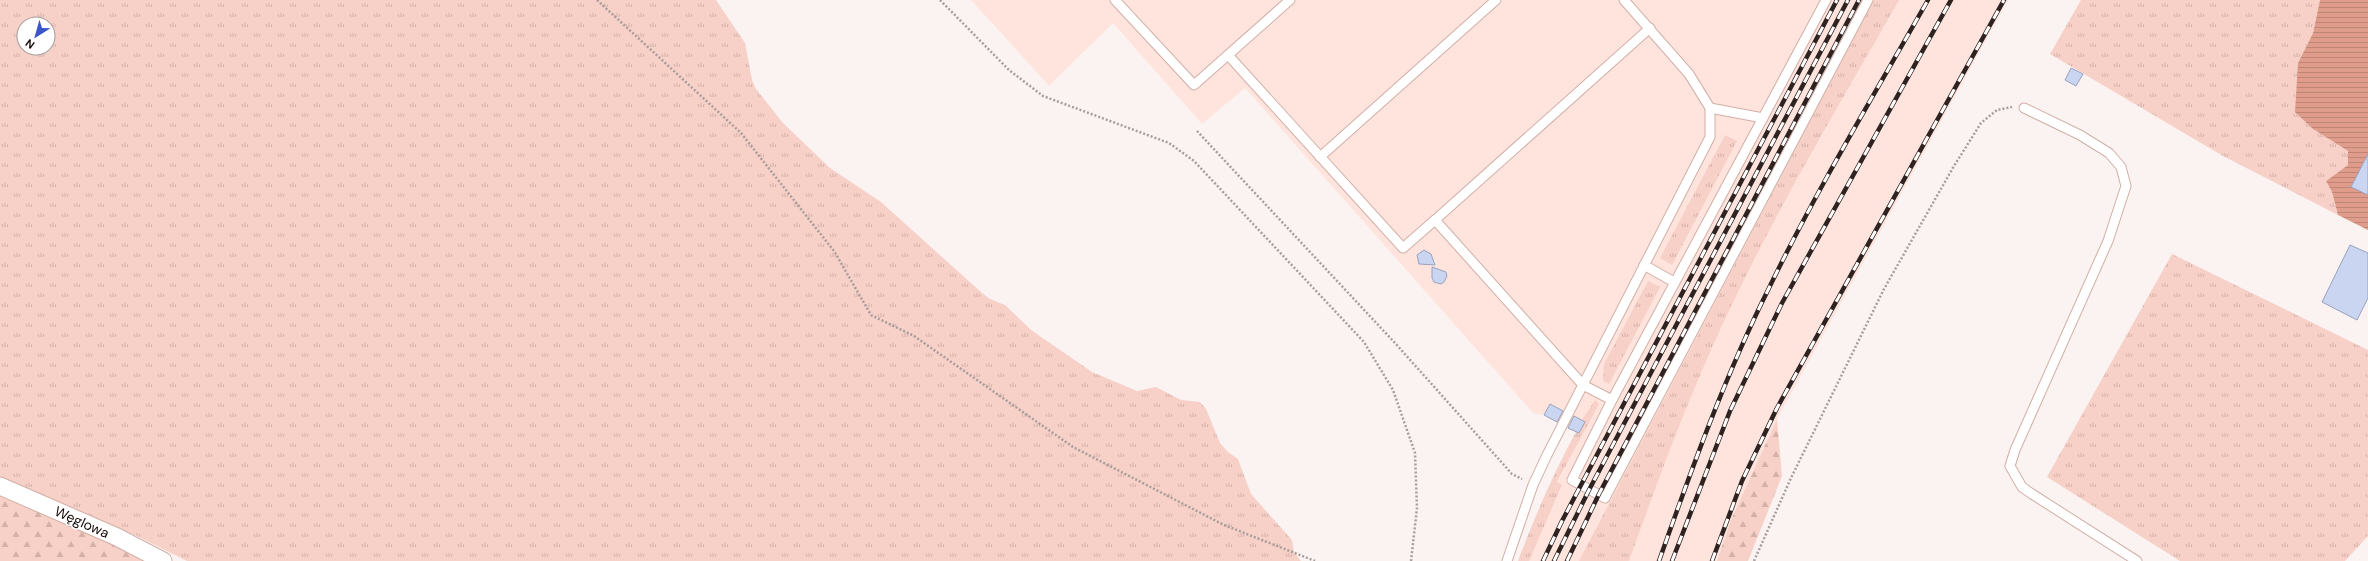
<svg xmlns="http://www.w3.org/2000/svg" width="2368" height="561" viewBox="0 0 2368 561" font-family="'DM Sans',sans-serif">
<defs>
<pattern id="grass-tufts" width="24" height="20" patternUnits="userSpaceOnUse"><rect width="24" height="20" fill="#f7d0c7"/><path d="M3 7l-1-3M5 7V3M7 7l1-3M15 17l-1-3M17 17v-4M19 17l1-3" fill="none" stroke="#d3b1a9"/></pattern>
<pattern id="forest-firs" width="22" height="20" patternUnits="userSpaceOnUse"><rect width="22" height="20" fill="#f7d0c7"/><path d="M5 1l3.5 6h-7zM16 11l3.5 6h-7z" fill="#d3b1a9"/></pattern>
<pattern id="water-rules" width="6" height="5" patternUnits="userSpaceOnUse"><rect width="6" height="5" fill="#df9c8b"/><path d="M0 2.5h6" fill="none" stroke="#bf8576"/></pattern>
</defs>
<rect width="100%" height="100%" fill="#fbf3f2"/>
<!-- built -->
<path fill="#ffe4dd" d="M 971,0 L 2008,0 L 1777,419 L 1731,520 L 1717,561 L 1528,561 L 1562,486 L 1557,483 L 1582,435 L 1544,415 L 1533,413 L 1245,88 L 1202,124 L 1113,23 L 1049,86 Z"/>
<!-- grass -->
<g fill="url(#grass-tufts)" fill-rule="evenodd">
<path d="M 0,0 L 716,0 L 745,43 L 752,80 L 756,89 L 783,123 L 830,168 L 881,202 L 982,293 L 990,299 L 1005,305 L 1031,330 L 1092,372 L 1137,391 L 1156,387 L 1181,400 L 1200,402 L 1206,409 L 1220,443 L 1228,452 L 1238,459 L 1251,494 L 1292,540 L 1294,552 L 1301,561 L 187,561 L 135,535 L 0,479 ZM 24,24 L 48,24 L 48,48 L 24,48 Z"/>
<path d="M 1874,0 L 1899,0 C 1839,105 1776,210 1725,319 C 1688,398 1658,480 1629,561 L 1579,561 Z"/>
<path d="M 2081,0 L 2320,0 L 2313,33 L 2298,63 L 2313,129 L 2348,151 L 2348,165 L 2326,181 L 2332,192 L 2338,215 L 2223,156 L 2050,54 Z"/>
<path d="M 1725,135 L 1737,141 L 1672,265 L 1660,258 Z"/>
<path d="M 2172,254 L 2368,350 L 2368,536 L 2345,561 L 2180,561 L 2047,477 Z"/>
<path d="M 1648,281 L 1660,287 L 1609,384 L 1603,381 L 1604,364 Z"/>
<path d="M 1595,400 L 1599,404 L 1557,482 L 1562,485 L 1529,561 L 1518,561 C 1535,516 1553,474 1576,432 L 1579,433 L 1585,422 L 1582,420 Z"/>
</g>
<!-- forest -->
<g fill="url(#forest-firs)">
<path d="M 1777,419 L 1782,476 L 1748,561 L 1717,561 L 1731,520 Z"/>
<path d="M 0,495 L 48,517 L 100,535 L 154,561 L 0,561 Z"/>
</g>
<!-- water -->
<path fill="url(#water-rules)" d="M 2320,0 L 2368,0 L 2368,230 L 2338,215 L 2332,192 L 2326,181 L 2348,165 L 2348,151 L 2313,129 L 2295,112 L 2298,63 L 2313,33 Z"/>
<!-- building -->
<g fill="#cad5f2" stroke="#98a2be">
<path d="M 2071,68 L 2083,74 L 2076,86 L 2065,80 Z"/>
<path d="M 2368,154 L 2368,195 L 2351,187 Z"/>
<path d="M 2350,245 L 2368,253 L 2368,298 L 2357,320 L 2322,302 Z"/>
<path d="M 1424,250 L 1431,254 L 1435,265 L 1419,264 L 1417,255 Z"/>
<path d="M 1432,267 L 1446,272 L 1447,276 L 1444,282 L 1441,284 L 1434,282 L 1432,278 Z"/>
<path d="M 1550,404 L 1563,411 L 1557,422 L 1544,415 Z"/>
<path d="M 1574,416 L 1585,422 L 1579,433 L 1568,428 Z"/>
</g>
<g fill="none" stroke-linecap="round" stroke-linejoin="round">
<!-- service casing -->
<g stroke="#d1afa6" stroke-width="11">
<g id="service">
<path d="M 1115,0 L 1194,85 L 1290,0"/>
<path d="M 1228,55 L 1403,248 L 1435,220 L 1583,385 L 1612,400 L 1572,480 L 1605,498 L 1868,0"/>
<path d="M 1710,108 L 1763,118"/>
<path d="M 2024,108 L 2080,135 L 2109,153 L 2121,167 L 2126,186 L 2108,241 L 2015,450 L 2010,466 L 2022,487 L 2032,494 L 2137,561"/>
<path d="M 1320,157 L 1496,0"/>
<path d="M 1435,220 L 1650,28"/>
<path d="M 1644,265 L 1674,282"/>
<path d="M 1612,400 L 1826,0"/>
<path d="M 1507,561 L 1533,485 L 1547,455 L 1710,137 L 1710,108 L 1689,74 L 1624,0"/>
</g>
</g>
<!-- minor casing -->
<g stroke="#d1afa6" stroke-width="19">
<path id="minor" d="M 0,486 L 117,537 L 163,561"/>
</g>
<!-- path -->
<g stroke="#a79e9c" stroke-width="2.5" stroke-dasharray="2 2" stroke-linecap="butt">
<path d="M 597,0 L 741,133 L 834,251 L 871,315 L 914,336 L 1073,447 L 1224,525 L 1315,561"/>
<path d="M 940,0 L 1009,70 L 1043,96 L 1169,143 L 1194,161 L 1364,342 L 1393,390 L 1415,453 L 1417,508 L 1411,561"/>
<path d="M 1197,131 L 1395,343 L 1512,474 L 1522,479"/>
<path d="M 1754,561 L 1791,478 L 1884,289 L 1954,166 L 1981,123 L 1997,110 L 2012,107"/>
</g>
<!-- service -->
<use href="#service" stroke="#fff" stroke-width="9"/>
<!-- minor -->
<use href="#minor" stroke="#fff" stroke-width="17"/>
<!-- rail casing -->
<g stroke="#2e2320" stroke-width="4.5">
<g id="rail">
<path d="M 1543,561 L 1562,521 L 1837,0"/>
<path d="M 1554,561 L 1589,490 L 1848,0"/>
<path d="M 1567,561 L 1599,494 L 1859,0"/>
<path d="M 1659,561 C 1692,468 1725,376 1769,288 C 1817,189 1874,95 1928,0"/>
<path d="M 1672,561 L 1730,411 L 1782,303 L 1951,0"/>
<path d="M 1712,561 L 1742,481 L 1777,408 L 2004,0"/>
</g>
</g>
<!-- rail -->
<use href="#rail" stroke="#fff" stroke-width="3" stroke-dasharray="9" stroke-linecap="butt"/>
</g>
<g text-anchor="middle" stroke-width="3" stroke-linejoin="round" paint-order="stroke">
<!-- street labels -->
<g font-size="14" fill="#160b08" stroke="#fff">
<text transform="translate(82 522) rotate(24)" y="5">Węglowa</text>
</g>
</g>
<!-- north arrow -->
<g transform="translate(36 36) rotate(217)"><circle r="19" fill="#ffffff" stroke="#a29d9c"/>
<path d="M0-3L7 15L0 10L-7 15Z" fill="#3c56c9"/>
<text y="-6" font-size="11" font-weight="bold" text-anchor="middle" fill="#160b08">N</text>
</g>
</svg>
